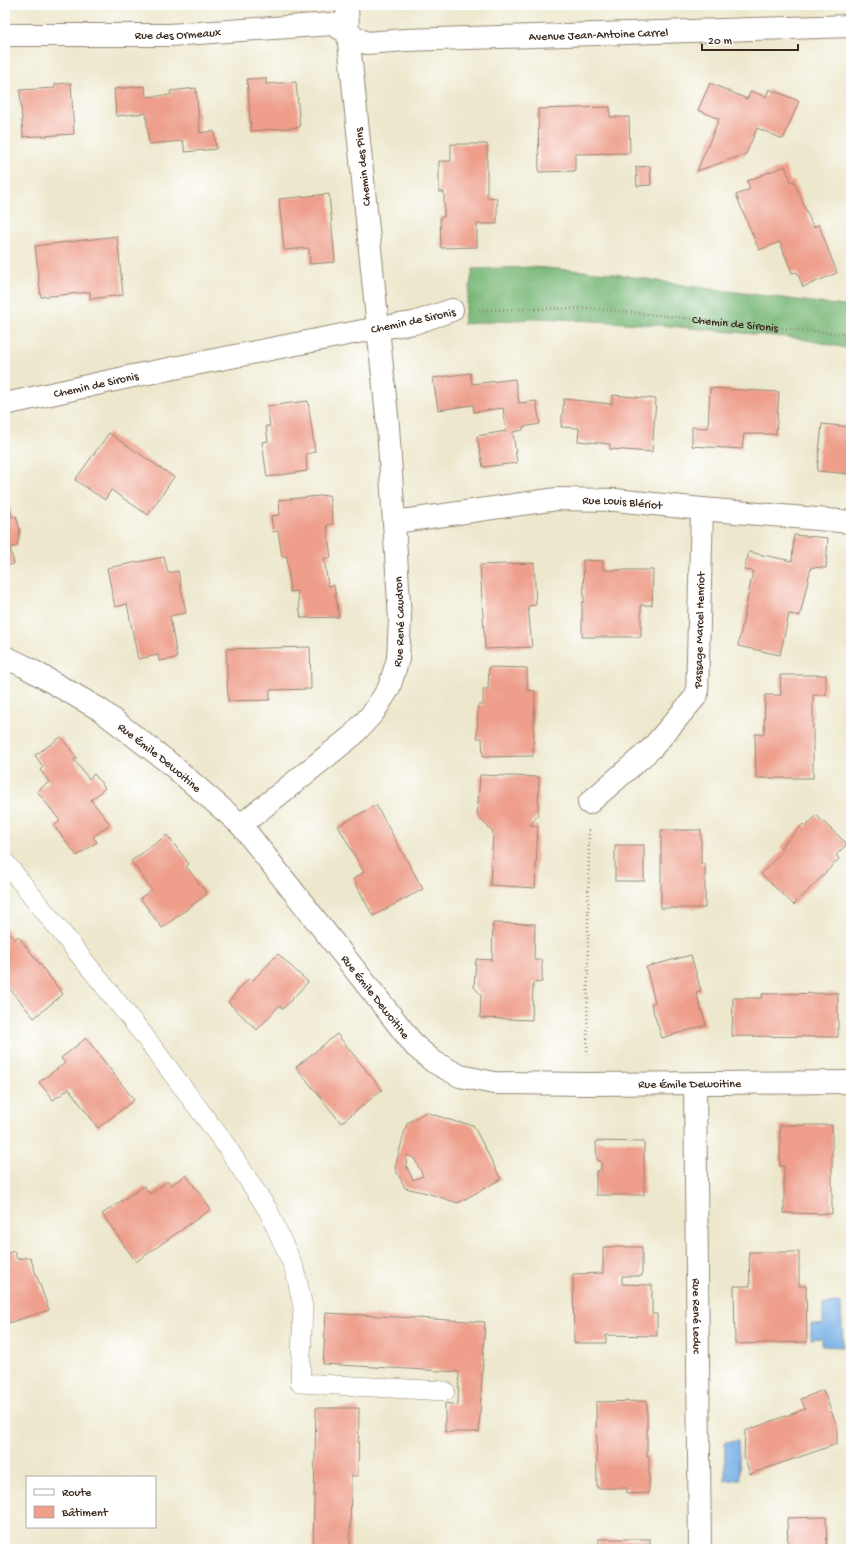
<svg xmlns="http://www.w3.org/2000/svg" width="856" height="1554" viewBox="0 0 856 1554" font-family="'Gochi Hand',sans-serif">
<rect width="100%" height="100%" fill="#fff"/>
<filter id="ink" filterUnits="userSpaceOnUse"><feTurbulence type="fractalNoise" baseFrequency=".025" numOctaves="2"/><feDisplacementMap in="SourceGraphic" scale="8" xChannelSelector="R" yChannelSelector="G"/><feConvolveMatrix kernelMatrix="1 2 1 2 8 2 1 2 1" color-interpolation-filters="sRGB"/></filter>
<filter id="wash" filterUnits="userSpaceOnUse"><feTurbulence type="fractalNoise" baseFrequency=".012" numOctaves="4" result="noise"/><feDisplacementMap in="SourceGraphic" scale="16" xChannelSelector="R" yChannelSelector="G"/><feGaussianBlur stdDeviation="0.9" result="paint"/><feColorMatrix in="noise" values="0 0 0 0 0 0 0 0 0 0 0 0 0 0 0 0 0 1.4 0 .05"/><feComposite in="paint" operator="in"/></filter>
<g filter="url(#wash)">
<rect width="100%" height="100%" fill="#ede8cd"/>
<!-- forest -->
<path fill="#79b878" stroke="#5a714b" d="M 533,267 L 608,273 L 689,286 L 851,307 L 851,349 L 797,338 L 659,325 L 542,318 L 463,324 L 473,269 Z"/>
<!-- water -->
<g fill="#74afe5" stroke="#586c82">
<path d="M 841,1303 L 843,1347 L 822,1346 L 822,1338 L 811,1339 L 811,1324 L 823,1325 L 823,1304 Z"/>
<path d="M 738,1441 L 740,1479 L 725,1481 L 725,1442 Z"/>
</g>
<g id="blocks">
<!-- building -->
<g fill="#ee9e8a" fill-rule="evenodd">
<path d="M 266,78 L 266,84 L 296,82 L 300,127 L 251,131 L 247,79 Z"/>
<path d="M 71,83 L 74,134 L 23,137 L 20,90 L 55,88 L 55,84 Z"/>
<path d="M 710,83 L 747,99 L 751,91 L 766,97 L 769,89 L 799,101 L 783,139 L 757,128 L 746,154 L 697,171 L 719,119 L 698,110 Z"/>
<path d="M 145,86 L 146,97 L 171,95 L 170,91 L 196,88 L 200,133 L 214,131 L 216,149 L 185,152 L 183,141 L 149,144 L 146,113 L 116,116 L 114,89 Z"/>
<path d="M 610,107 L 610,117 L 629,117 L 630,153 L 575,154 L 575,171 L 539,172 L 538,109 Z"/>
<path d="M 451,144 L 487,144 L 487,197 L 497,198 L 497,224 L 477,224 L 477,247 L 441,248 L 440,217 L 444,217 L 444,192 L 439,192 L 439,161 L 451,161 Z"/>
<path d="M 650,166 L 651,185 L 637,186 L 636,167 Z"/>
<path d="M 785,166 L 791,182 L 794,181 L 813,227 L 819,225 L 837,273 L 803,287 L 797,272 L 792,273 L 780,242 L 759,250 L 736,195 L 750,189 L 747,181 Z"/>
<path d="M 329,194 L 335,262 L 310,264 L 309,248 L 284,250 L 279,199 Z"/>
<path d="M 117,236 L 123,295 L 90,299 L 90,292 L 41,297 L 35,246 Z"/>
<path d="M 470,373 L 472,384 L 515,379 L 519,403 L 536,401 L 540,424 L 523,427 L 523,430 L 513,432 L 517,463 L 483,467 L 477,436 L 506,431 L 503,408 L 474,412 L 473,405 L 438,410 L 433,378 Z"/>
<path d="M 710,388 L 779,392 L 776,434 L 744,434 L 742,449 L 692,446 L 692,427 L 708,428 Z"/>
<path d="M 613,395 L 656,399 L 652,452 L 610,449 L 610,444 L 578,441 L 579,428 L 561,427 L 564,399 L 612,404 Z"/>
<path d="M 308,401 L 315,452 L 306,454 L 307,471 L 267,477 L 262,442 L 268,441 L 266,426 L 270,426 L 267,406 Z"/>
<path d="M 822,424 L 851,427 L 851,474 L 817,471 Z"/>
<path d="M 109,433 L 174,477 L 148,515 L 111,490 L 105,500 L 75,480 Z"/>
<path d="M 5,486 L 12,517 L 16,516 L 20,530 L 17,546 L 10,548 L 14,564 L 5,566 Z"/>
<path d="M 329,495 L 333,524 L 327,525 L 331,558 L 324,558 L 328,586 L 334,585 L 339,617 L 301,618 L 297,591 L 290,592 L 287,556 L 282,557 L 278,531 L 273,532 L 271,516 L 280,515 L 279,500 Z"/>
<path d="M 794,535 L 828,538 L 826,568 L 811,567 L 800,616 L 789,614 L 780,655 L 738,646 L 753,571 L 744,570 L 749,552 L 792,561 Z"/>
<path d="M 164,557 L 168,573 L 178,571 L 186,613 L 170,616 L 177,658 L 159,661 L 158,655 L 138,659 L 127,604 L 115,607 L 107,568 Z"/>
<path d="M 583,560 L 603,561 L 603,570 L 653,570 L 652,605 L 641,605 L 641,637 L 582,637 L 582,602 L 584,602 Z"/>
<path d="M 534,563 L 536,605 L 528,606 L 532,647 L 485,649 L 480,565 Z"/>
<path d="M 310,647 L 311,689 L 270,690 L 270,700 L 228,701 L 226,649 Z"/>
<path d="M 489,667 L 527,668 L 527,690 L 535,691 L 533,756 L 483,757 L 482,738 L 477,738 L 478,705 L 483,705 L 483,689 L 488,689 Z"/>
<path d="M 780,675 L 826,675 L 826,695 L 813,695 L 813,778 L 756,778 L 755,734 L 764,734 L 765,695 L 781,695 Z"/>
<path d="M 61,737 L 77,758 L 74,760 L 89,779 L 94,774 L 105,788 L 91,800 L 110,824 L 93,837 L 97,842 L 77,856 L 54,826 L 60,821 L 37,791 L 49,782 L 40,770 L 43,767 L 35,755 Z"/>
<path d="M 480,775 L 539,777 L 538,814 L 530,825 L 538,826 L 535,888 L 490,885 L 493,832 L 477,816 Z"/>
<path d="M 376,805 L 423,889 L 373,916 L 353,879 L 364,872 L 338,826 Z"/>
<path d="M 816,815 L 847,844 L 836,855 L 839,859 L 794,905 L 761,874 L 783,850 L 780,848 L 803,824 L 806,827 Z"/>
<path d="M 661,830 L 701,830 L 701,864 L 705,864 L 705,908 L 661,908 Z"/>
<path d="M 167,835 L 189,864 L 186,866 L 207,894 L 162,928 L 140,898 L 152,890 L 131,861 Z"/>
<rect x="615" y="845" width="29" height="36"/>
<path d="M 493,923 L 535,924 L 534,960 L 542,960 L 542,982 L 533,983 L 532,1020 L 480,1018 L 481,995 L 474,987 L 476,959 L 492,960 Z"/>
<path d="M 5,927 L 14,940 L 18,936 L 63,994 L 34,1018 L 5,983 Z"/>
<path d="M 278,954 L 308,982 L 283,1009 L 279,1006 L 257,1030 L 228,1002 L 250,977 L 253,980 Z"/>
<path d="M 691,955 L 701,991 L 696,992 L 706,1025 L 662,1038 L 651,1004 L 655,1002 L 646,967 Z"/>
<path d="M 838,993 L 838,1037 L 732,1036 L 733,998 L 762,998 L 762,994 Z"/>
<path d="M 337,1034 L 382,1090 L 341,1123 L 296,1067 Z"/>
<path d="M 86,1038 L 134,1100 L 98,1128 L 69,1089 L 53,1100 L 39,1082 L 65,1063 L 61,1058 Z"/>
<path d="M 426,1112 L 456,1122 L 473,1125 L 501,1179 L 458,1203 L 427,1193 L 405,1188 L 395,1168 L 401,1145 L 407,1123 ZM 407,1155 L 414,1158 L 423,1176 L 413,1180 L 406,1165 Z"/>
<path d="M 780,1125 L 832,1125 L 832,1214 L 784,1213 L 784,1166 L 780,1166 Z"/>
<path d="M 596,1141 L 644,1142 L 644,1195 L 596,1195 L 596,1171 L 601,1170 L 601,1161 L 597,1160 Z"/>
<path d="M 186,1175 L 211,1209 L 136,1262 L 102,1214 L 144,1186 L 150,1194 L 168,1181 L 171,1185 Z"/>
<path d="M 603,1247 L 642,1247 L 642,1276 L 622,1276 L 622,1284 L 652,1285 L 652,1314 L 657,1314 L 657,1336 L 606,1335 L 606,1343 L 574,1343 L 573,1274 L 603,1273 Z"/>
<path d="M 14,1251 L 17,1259 L 30,1257 L 49,1310 L 5,1324 L 5,1254 Z"/>
<path d="M 749,1252 L 799,1252 L 799,1286 L 806,1286 L 807,1342 L 735,1344 L 734,1286 L 750,1286 Z"/>
<path d="M 326,1313 L 485,1322 L 479,1432 L 445,1432 L 445,1403 L 458,1405 L 459,1372 L 323,1364 Z"/>
<path d="M 823,1390 L 837,1426 L 837,1444 L 750,1474 L 744,1456 L 745,1431 L 805,1409 L 801,1399 Z"/>
<path d="M 647,1401 L 647,1456 L 649,1456 L 649,1493 L 627,1494 L 627,1488 L 597,1488 L 596,1402 Z"/>
<path d="M 316,1408 L 359,1408 L 358,1476 L 351,1476 L 350,1549 L 313,1549 Z"/>
<path d="M 826,1517 L 827,1549 L 788,1549 L 787,1518 Z"/>
<rect x="599" y="1539" width="51" height="10"/>
</g>
</g>
</g>
<g filter="url(#ink)">
<use href="#blocks" fill-opacity="0" stroke="#948976" stroke-width="1"/>
<g fill="none" stroke-linecap="round" stroke-linejoin="round">
<!-- service casing -->
<g stroke="#948976" stroke-width="20">
<path id="service" d="M 5,862 L 142,1033 L 225,1144 L 268,1210 L 295,1270 L 303,1307 L 300,1383 L 445,1391"/>
</g>
<!-- minor casing -->
<g stroke="#948976" stroke-width="24">
<g id="minor">
<path id="s2" d="M 5,35 L 169,35 L 332,24 L 366,43 L 405,40 L 851,26"/>
<path id="s3" d="M 5,404 L 133,376 L 378,328 L 414,323 L 452,310"/>
<path id="s4" d="M 395,522 L 557,499 L 615,500 L 702,509 L 851,522"/>
<path id="s5" d="M 5,657 L 24,666 L 99,709 L 168,762 L 241,825 L 415,1046 L 434,1062 L 460,1076 L 494,1083 L 588,1084 L 851,1082"/>
<path id="s6" d="M 589,803 L 652,748 L 697,695 L 702,509"/>
<path id="s7" d="M 241,825 L 352,736 L 373,713 L 389,688 L 398,659 L 400,619 L 388,426 L 348,33 L 347,5"/>
<path id="s8" d="M 695,1084 L 700,1549"/>
</g>
</g>
<!-- path -->
<g stroke="#948976" stroke-width="2.5" stroke-dasharray="1 3" stroke-linecap="butt">
<path id="s1" d="M 479,310 L 588,308 L 851,335"/>
<path d="M 587,1055 L 589,830"/>
</g>
<!-- service -->
<use href="#service" stroke="#fff" stroke-width="19"/>
<!-- minor -->
<use href="#minor" stroke="#fff" stroke-width="22"/>
</g>
</g>
<g text-anchor="middle" stroke-width="4" stroke-linejoin="round" paint-order="stroke">
<!-- street labels -->
<g font-size="12" fill="#3b2a1e" stroke="#fff">
<text dy="4" stroke="none"><textPath href="#s2" startOffset="173">Rue des Ormeaux</textPath></text>
<text dy="4" stroke="none"><textPath href="#s2" startOffset="599">Avenue Jean-Antoine Carrel</textPath></text>
<text transform="translate(362 167) rotate(-96)" y="4">Chemin des Pins</text>
<text transform="translate(413 320) rotate(-12)" y="4">Chemin de Sironis</text>
<text dy="4" stroke="none"><textPath href="#s1" startOffset="257">Chemin de Sironis</textPath></text>
<text dy="4" stroke="none"><textPath href="#s3" startOffset="93">Chemin de Sironis</textPath></text>
<text dy="4" stroke="none"><textPath href="#s4" startOffset="229">Rue Louis Blériot</textPath></text>
<text dy="4" stroke="none"><textPath href="#s7" startOffset="271">Rue René Caudron</textPath></text>
<text dy="4" stroke="none"><textPath href="#s6" startOffset="218">Passage Marcel Henriot</textPath></text>
<text dy="4" stroke="none"><textPath href="#s5" startOffset="185">Rue Émile Dewoitine</textPath></text>
<text dy="4" stroke="none"><textPath href="#s5" startOffset="509">Rue Émile Dewoitine</textPath></text>
<text dy="4" stroke="none"><textPath href="#s5" startOffset="857">Rue Émile Dewoitine</textPath></text>
<text dy="4" stroke="none"><textPath href="#s8" startOffset="232">Rue René Leduc</textPath></text>
</g>
</g>
<!-- margin -->
<rect width="856" height="1554" fill="none" stroke="#fff" stroke-width="20"/>
<!-- legend -->
<rect x="26" y="1476" width="130" height="52" fill="#ffffff" stroke="#b1aaa5"/>
<rect x="34" y="1489" width="20" height="6" fill="#ffffff" stroke="#b1aaa5"/>
<text x="62" y="1496" font-size="12" fill="#3b2a1e">Route</text>
<rect x="34" y="1506" width="20" height="12" fill="#ee9e8a" stroke="#b1aaa5"/>
<text x="62" y="1516" font-size="12" fill="#3b2a1e">Bâtiment</text>
<!-- scale -->
<path d="M702 44v6h96v-6" fill="none" stroke="#3b2a1e" stroke-width="2"/>
<text x="708" y="44" font-size="12" fill="#3b2a1e" stroke="#ffffff" stroke-width="3" paint-order="stroke">20 m</text>
</svg>
